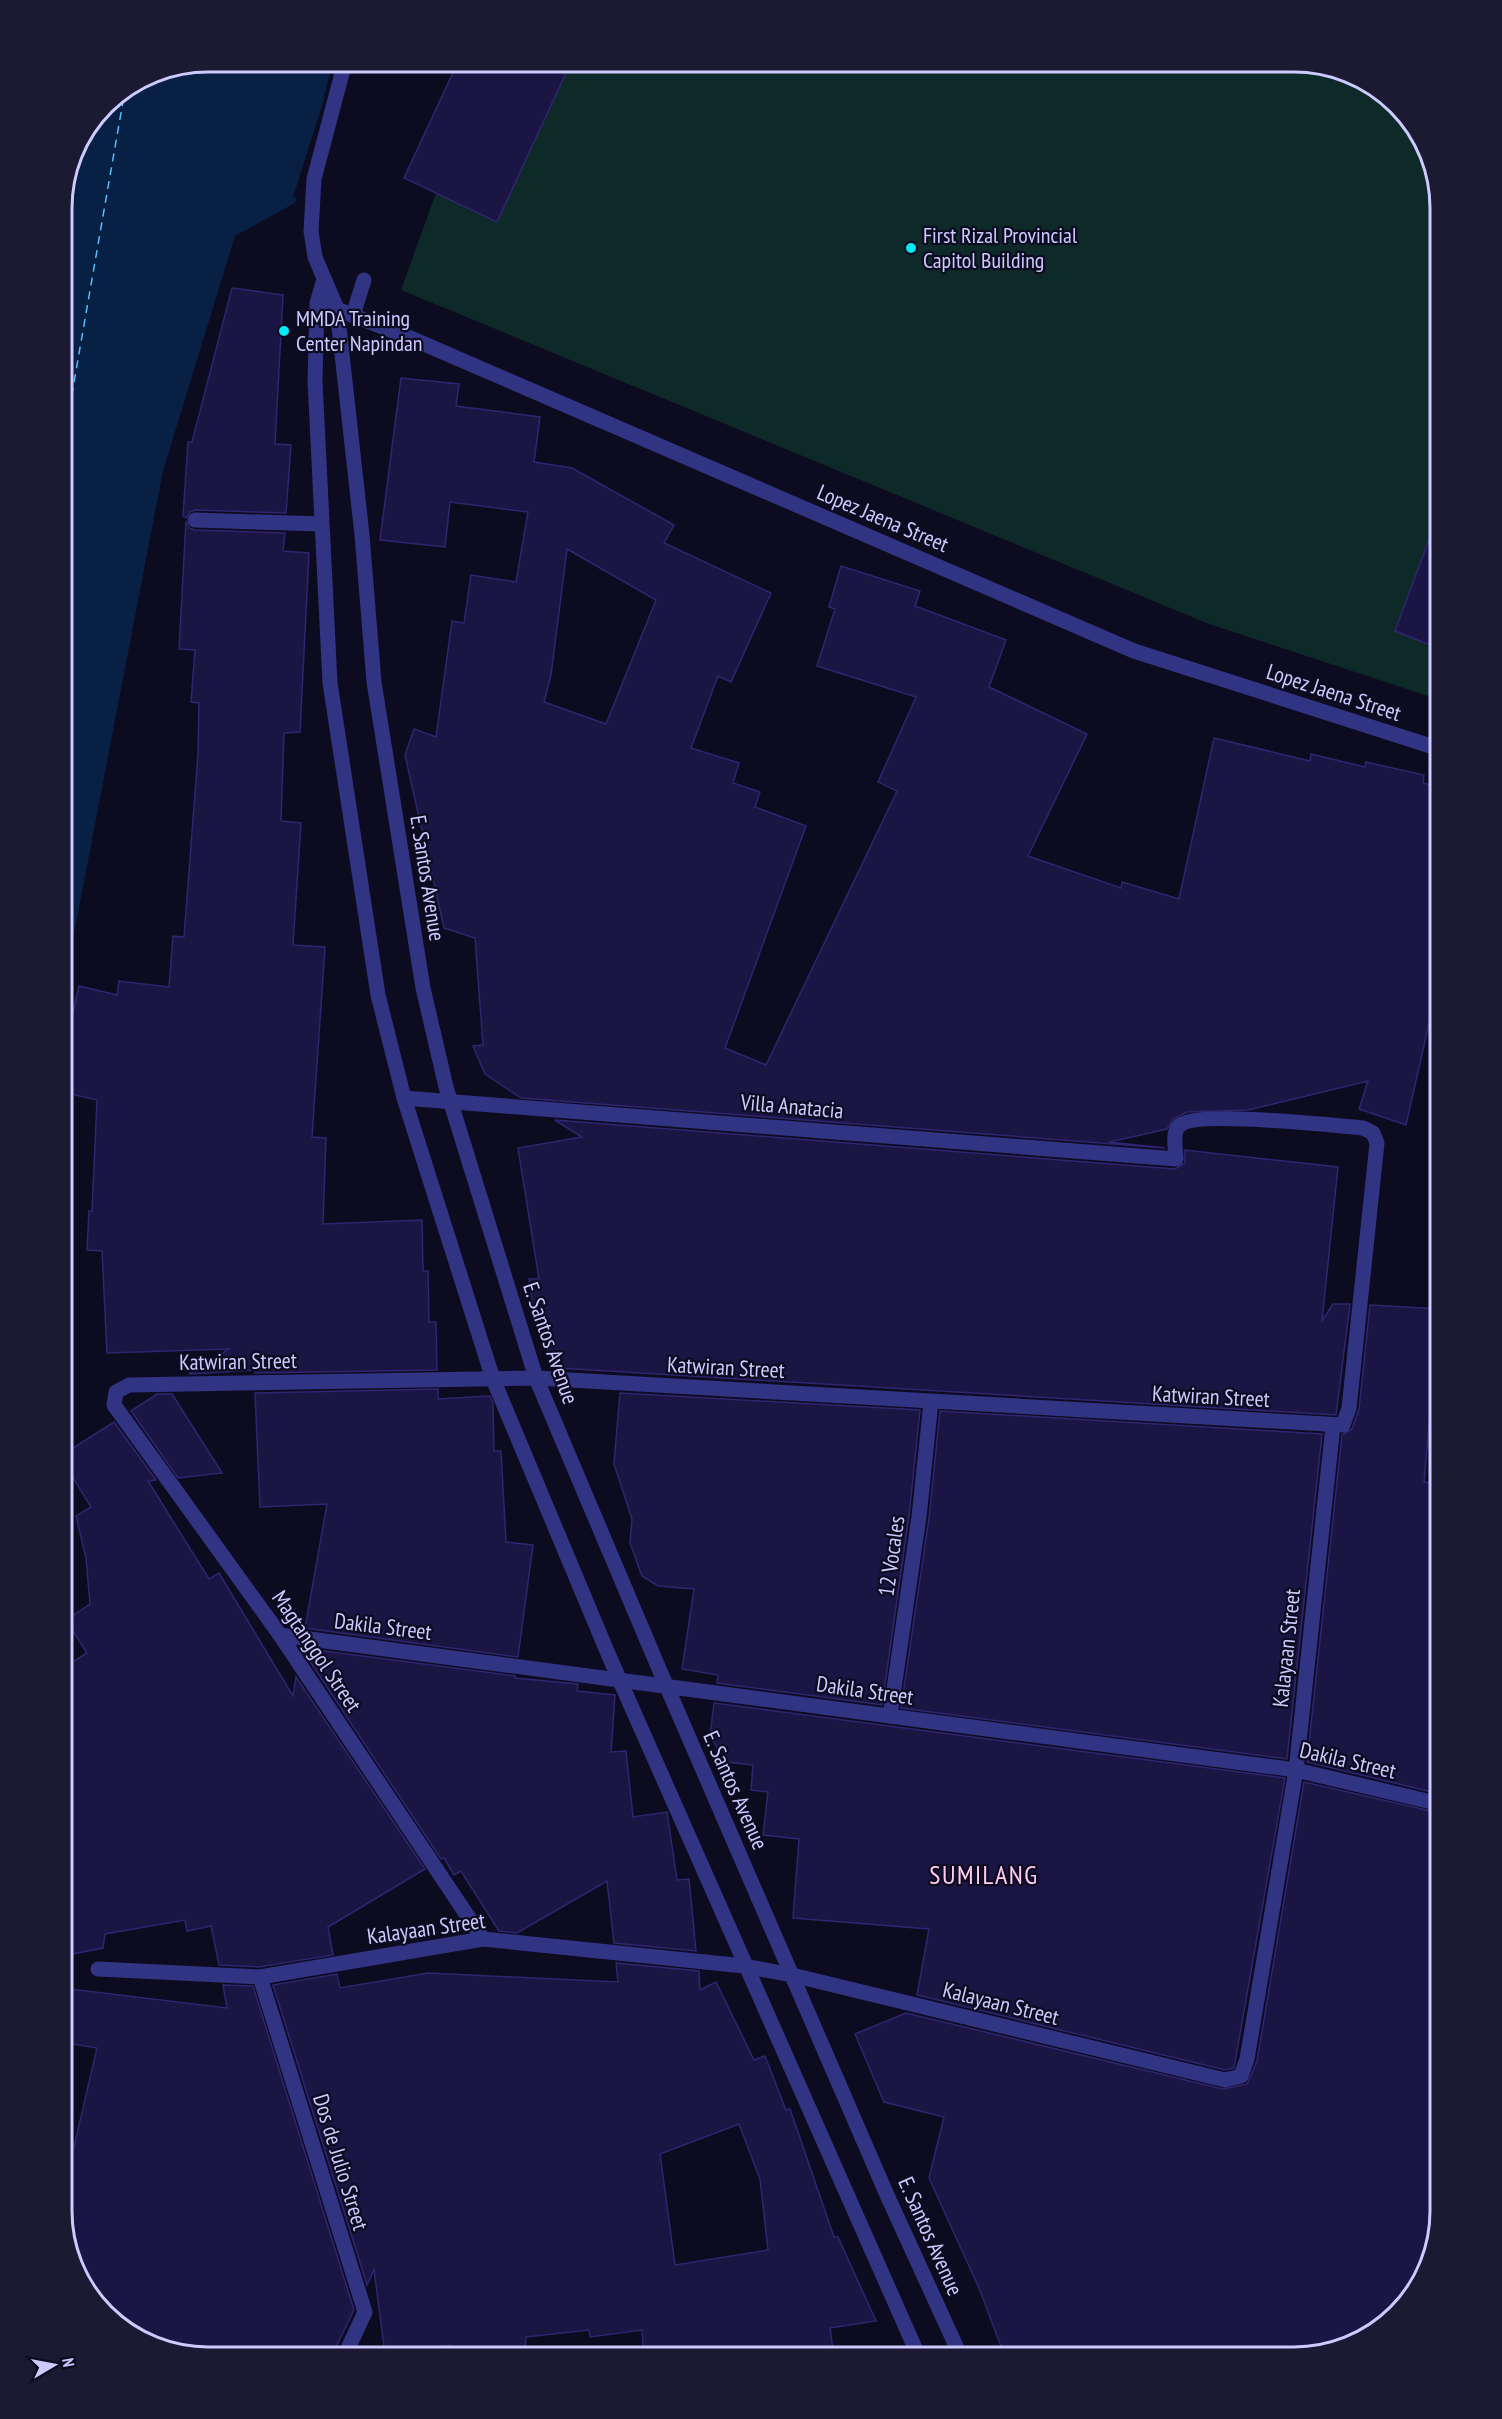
<svg xmlns="http://www.w3.org/2000/svg" width="1502" height="2419" viewBox="0 0 1502 2419" font-family="'PT Sans Narrow',sans-serif">
<rect width="100%" height="100%" fill="#0d0b20"/>
<!-- green -->
<path fill="#0d2a28" d="M 483,62 L 1304,62 L 1376,86 L 1425,143 L 1440,208 L 1440,700 L 1209,624 L 401,290 Z"/>
<!-- water -->
<path fill="#072043" d="M 208,62 L 347,62 L 295,203 L 235,236 L 163,471 L 62,996 L 62,199 L 73,151 L 105,104 L 152,73 Z"/>
<!-- pier -->
<path fill="#0d0b20" d="M 333,62 L 350,62 L 300,198 L 293,197 L 321,109 Z"/>
<g fill="none" stroke-linecap="round" stroke-linejoin="round">
<!-- ferry -->
<path stroke="#58bcff" stroke-width="1.5" stroke-dasharray="8 6" stroke-linecap="butt" d="M 62,451 L 125,90"/>
</g>
<!-- building -->
<g fill="#1b1543" stroke="#2f2571" stroke-width="1.5" fill-rule="evenodd">
<path d="M 458,62 L 571,62 L 497,222 L 404,178 Z"/>
<path d="M 232,288 L 283,295 L 275,444 L 291,445 L 286,513 L 195,510 L 190,512 L 186,518 L 183,516 L 188,442 L 192,442 Z"/>
<path d="M 401,378 L 459,384 L 456,406 L 540,417 L 534,462 L 572,468 L 674,525 L 664,543 L 771,593 L 731,682 L 718,676 L 691,748 L 739,763 L 733,783 L 760,792 L 755,807 L 806,826 L 725,1048 L 766,1065 L 897,791 L 878,782 L 916,697 L 817,666 L 835,609 L 829,607 L 841,566 L 920,591 L 915,606 L 1006,640 L 989,687 L 1087,734 L 1028,856 L 1121,888 L 1122,882 L 1179,899 L 1214,738 L 1310,761 L 1311,754 L 1365,767 L 1366,762 L 1424,775 L 1423,783 L 1440,787 L 1440,975 L 1406,1125 L 1359,1109 L 1368,1081 L 1248,1110 L 1187,1112 L 1173,1119 L 1167,1129 L 1109,1142 L 1165,1148 L 521,1098 L 485,1074 L 473,1046 L 483,1045 L 475,938 L 444,928 L 405,755 L 414,729 L 436,737 L 452,621 L 464,623 L 471,575 L 516,582 L 528,512 L 450,502 L 445,547 L 380,540 ZM 567,549 L 656,600 L 606,724 L 544,702 L 551,675 Z"/>
<path d="M 1437,518 L 1440,519 L 1440,649 L 1395,631 Z"/>
<path d="M 186,521 L 189,528 L 195,530 L 285,533 L 283,551 L 309,553 L 300,732 L 284,733 L 281,821 L 301,823 L 293,945 L 325,947 L 312,1137 L 326,1138 L 323,1224 L 422,1220 L 423,1271 L 428,1271 L 429,1322 L 436,1322 L 437,1370 L 255,1373 L 255,1370 L 189,1374 L 229,1349 L 107,1353 L 102,1251 L 87,1250 L 89,1211 L 92,1211 L 97,1100 L 62,1092 L 62,1061 L 79,986 L 117,995 L 119,981 L 169,987 L 173,936 L 184,937 L 198,754 L 199,703 L 191,702 L 195,650 L 179,649 Z"/>
<path d="M 555,1120 L 1175,1169 L 1185,1163 L 1185,1150 L 1338,1167 L 1322,1321 L 1333,1304 L 1350,1304 L 1336,1415 L 559,1368 L 551,1358 L 535,1320 L 529,1279 L 539,1279 L 518,1148 L 582,1137 Z"/>
<path d="M 1370,1305 L 1440,1309 L 1440,1379 L 1433,1379 L 1424,1482 L 1440,1484 L 1440,1794 L 1307,1762 L 1342,1435 L 1352,1429 L 1359,1409 Z"/>
<path d="M 438,1389 L 438,1399 L 490,1396 L 493,1403 L 494,1451 L 501,1451 L 506,1542 L 533,1545 L 518,1657 L 305,1628 L 327,1504 L 260,1507 L 255,1393 Z"/>
<path d="M 620,1393 L 920,1410 L 909,1516 L 882,1705 L 717,1683 L 718,1675 L 682,1669 L 694,1589 L 658,1586 L 642,1576 L 630,1543 L 632,1519 L 614,1464 Z"/>
<path d="M 157,1394 L 172,1394 L 222,1473 L 178,1478 L 131,1411 Z"/>
<path d="M 940,1411 L 1322,1434 L 1287,1759 L 901,1708 L 929,1518 Z"/>
<path d="M 114,1422 L 156,1480 L 148,1481 L 209,1579 L 219,1573 L 293,1696 L 296,1677 L 425,1869 L 328,1927 L 333,1955 L 259,1967 L 219,1965 L 211,1926 L 187,1931 L 185,1920 L 105,1934 L 103,1948 L 62,1956 L 62,1669 L 87,1653 L 66,1620 L 90,1604 L 86,1558 L 76,1516 L 91,1507 L 62,1460 L 62,1455 Z"/>
<path d="M 301,1648 L 515,1676 L 515,1678 L 578,1684 L 577,1691 L 615,1695 L 611,1752 L 626,1751 L 633,1817 L 667,1812 L 677,1880 L 689,1879 L 696,1951 L 614,1943 L 607,1881 L 517,1933 L 499,1931 L 461,1871 L 454,1875 L 444,1858 L 441,1859 Z"/>
<path d="M 714,1703 L 1285,1778 L 1234,2068 L 1225,2070 L 917,1995 L 929,1929 L 793,1918 L 799,1839 L 763,1835 L 768,1792 L 751,1790 L 753,1765 L 726,1762 L 710,1736 Z"/>
<path d="M 1304,1782 L 1440,1813 L 1440,2212 L 1416,2292 L 1359,2342 L 1294,2358 L 1005,2357 L 979,2288 L 929,2178 L 944,2117 L 884,2102 L 855,2034 L 906,2013 L 1223,2089 L 1247,2084 L 1257,2061 Z"/>
<path d="M 616,1963 L 699,1971 L 700,1990 L 716,1982 L 754,2060 L 765,2056 L 786,2110 L 790,2109 L 834,2237 L 838,2237 L 876,2321 L 830,2328 L 834,2357 L 644,2357 L 642,2330 L 590,2337 L 589,2330 L 526,2337 L 525,2357 L 449,2357 L 450,2345 L 385,2354 L 374,2270 L 367,2285 L 273,1985 L 337,1974 L 340,1988 L 428,1973 L 618,1982 ZM 739,2124 L 760,2179 L 768,2250 L 675,2265 L 660,2154 Z"/>
<path d="M 223,1985 L 253,1986 L 354,2310 L 331,2357 L 199,2357 L 125,2331 L 77,2276 L 62,2211 L 62,2141 L 74,2147 L 97,2048 L 62,2042 L 62,1988 L 227,2008 Z"/>
</g>
<g fill="none" stroke-linecap="round" stroke-linejoin="round">
<!-- minor -->
<g stroke="#313383" stroke-width="15">
<path d="M 345,62 L 314,179 L 311,231 L 315,257 L 337,309 L 362,535 L 374,682 L 423,988 L 446,1087 L 536,1378 L 657,1664 L 887,2195 L 961,2357"/>
<path d="M 324,279 L 317,303 L 315,381 L 330,683 L 378,995 L 404,1098 L 493,1379 L 609,1656 L 919,2357"/>
<path d="M 329,306 L 408,337 L 1134,651 L 1440,749"/>
<path d="M 353,315 L 364,280"/>
<path d="M 195,520 L 321,524"/>
<path d="M 404,1098 L 1176,1159 C 1176,1150 1172,1135 1178,1127 C 1191,1109 1336,1126 1363,1128 L 1373,1133 L 1377,1143 L 1349,1408 L 1343,1425 L 536,1378 L 129,1385 L 116,1392 L 114,1405 L 280,1635 L 483,1939"/>
<path d="M 280,1635 L 1296,1770 L 1440,1804"/>
<path d="M 890,1716 L 919,1517 L 931,1402"/>
<path d="M 98,1969 L 260,1977 L 483,1939 L 744,1966 L 792,1975 L 1225,2080 L 1241,2076 L 1247,2059 L 1296,1770 L 1333,1426"/>
<path d="M 260,1977 L 365,2312 L 344,2357"/>
</g>
</g>
<!-- markers -->
<g fill="#00ebf5" stroke="#0d0b20" stroke-width="2">
<circle cx="911" cy="248" r="6"/>
<circle cx="284" cy="331" r="6"/>
</g>
<g text-anchor="middle" stroke-width="4.5" stroke-linejoin="round" paint-order="stroke">
<!-- poi labels -->
<g font-size="22" fill="#cccaff" stroke="#0d0b20" text-anchor="start">
<text x="923" y="243">First Rizal Provincial<tspan x="923" dy="25">Capitol Building</tspan></text>
<text x="296" y="326">MMDA Training<tspan x="296" dy="25">Center Napindan</tspan></text>
</g>
<!-- street labels -->
<g font-size="22" fill="#cccaff" stroke="#0d0b20">
<text transform="translate(883 518) rotate(23)" y="8">Lopez Jaena Street</text>
<text transform="translate(1334 692) rotate(18)" y="8">Lopez Jaena Street</text>
<text transform="translate(428 878) rotate(81)" y="8">E. Santos Avenue</text>
<text transform="translate(792 1106) rotate(5)" y="8">Villa Anatacia</text>
<text transform="translate(551 1343) rotate(71)" y="8">E. Santos Avenue</text>
<text transform="translate(238 1361) rotate(-1)" y="8">Katwiran Street</text>
<text transform="translate(726 1367) rotate(3)" y="8">Katwiran Street</text>
<text transform="translate(1211 1396) rotate(3)" y="8">Katwiran Street</text>
<text transform="translate(891 1556) rotate(-82)" y="8">12 Vocales</text>
<text transform="translate(383 1626) rotate(7)" y="8">Dakila Street</text>
<text transform="translate(1286 1648) rotate(-84)" y="8">Kalayaan Street</text>
<text transform="translate(317 1651) rotate(56)" y="8">Magtanggol Street</text>
<text transform="translate(865 1690) rotate(8)" y="8">Dakila Street</text>
<text transform="translate(1348 1760) rotate(13)" y="8">Dakila Street</text>
<text transform="translate(736 1790) rotate(66)" y="8">E. Santos Avenue</text>
<text transform="translate(426 1928) rotate(-8)" y="8">Kalayaan Street</text>
<text transform="translate(1001 2003) rotate(14)" y="8">Kalayaan Street</text>
<text transform="translate(341 2162) rotate(73)" y="8">Dos de Julio Street</text>
<text transform="translate(931 2236) rotate(66)" y="8">E. Santos Avenue</text>
</g>
<!-- quarter labels -->
<g font-size="26" letter-spacing="1.5" fill="#ffccef" stroke="#0d0b20">
<text x="984" y="1884">SUMILANG</text>
</g>
</g>
<!-- crop -->
<path d="M0 0H1502V2419H0ZM208 72H1294A136 136 0 0 1 1430 208V2211A136 136 0 0 1 1294 2347H208A136 136 0 0 1 72 2211V208A136 136 0 0 1 208 72Z" fill="#1c1a32" fill-rule="evenodd"/>
<path fill="none" stroke="#cccaff" stroke-width="3" d="M208 72H1294A136 136 0 0 1 1430 208V2211A136 136 0 0 1 1294 2347H208A136 136 0 0 1 72 2211V208A136 136 0 0 1 208 72Z"/>
<!-- north arrow -->
<g transform="translate(54 2365) rotate(80)" stroke="#0d0b20" stroke-width="4.5" paint-order="stroke">
<path d="M0-4.5L10 22L0 15L-10 22Z" fill="#cccaff"/>
<text y="-9" font-size="16" font-weight="bold" text-anchor="middle" fill="#cccaff">N</text>
</g>
</svg>
